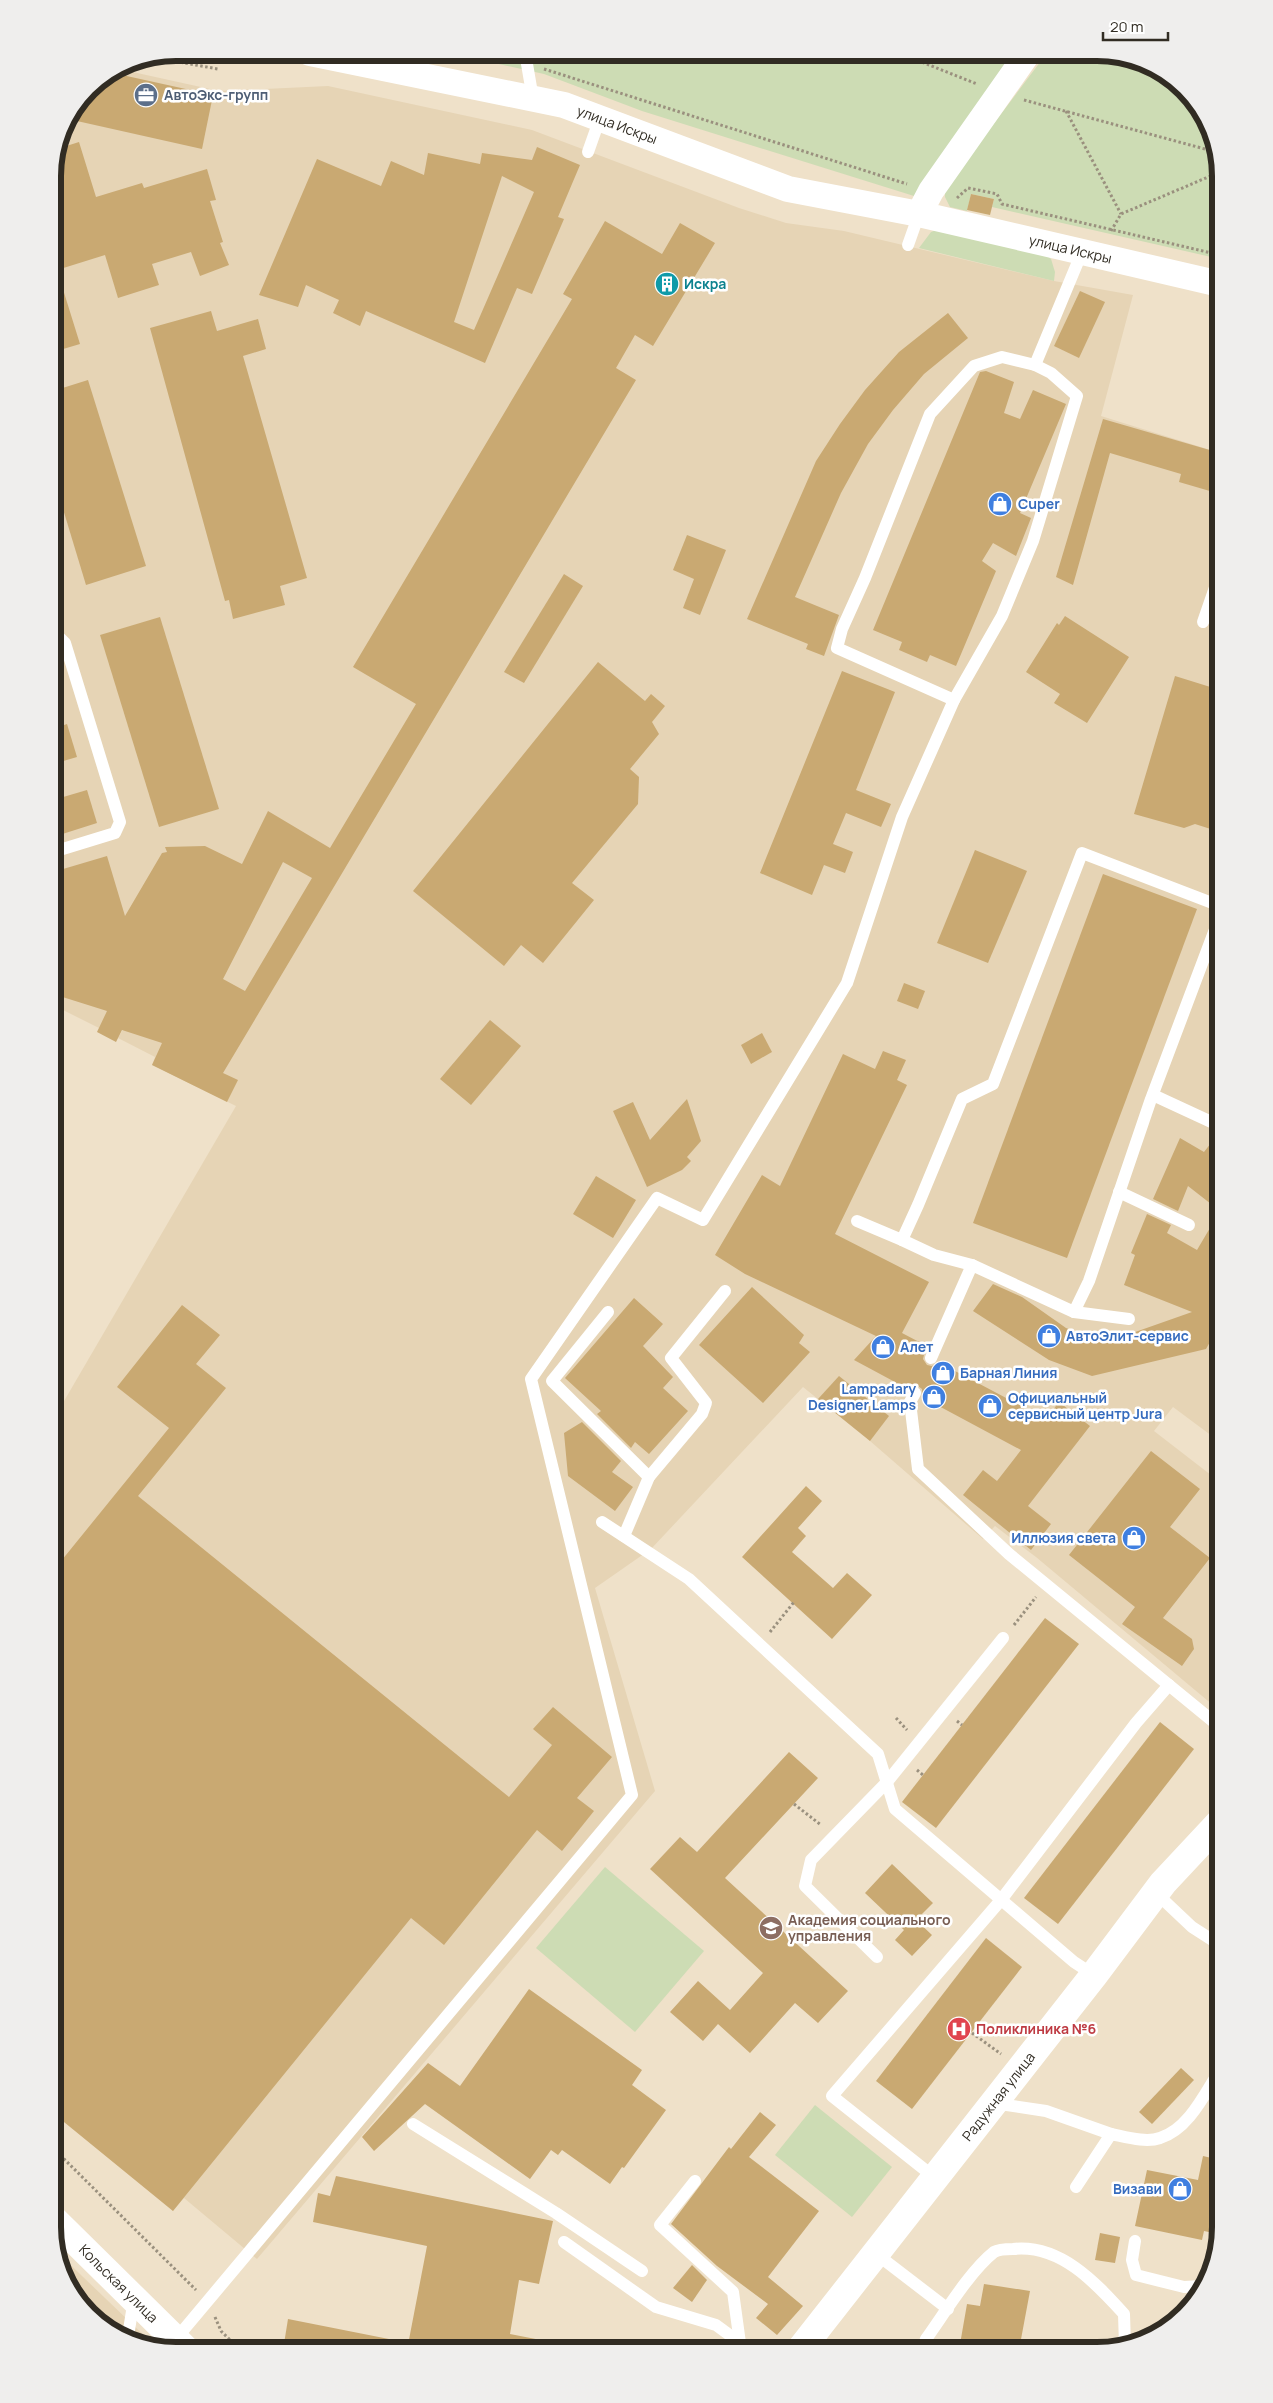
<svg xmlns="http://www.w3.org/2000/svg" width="1273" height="2403" viewBox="0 0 1273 2403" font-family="Manrope,sans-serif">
<rect width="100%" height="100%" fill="#efe1c9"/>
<!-- built -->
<g fill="#e6d4b5">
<path d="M 119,69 L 219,91 L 328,86 L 532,130 L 739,208 L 786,223 L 844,231 L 1054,281 L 1133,295 L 1101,416 L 1220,453 L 1220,1442 L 1173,1407 L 1154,1431 L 1220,1482 L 1220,1486 L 1214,1496 L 1216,1507 L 1220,1511 L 1220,1711 L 1036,1557 L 995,1526 L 983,1539 L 870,1441 L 803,1387 L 651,1549 L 595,1588 L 655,1791 L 257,2259 L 184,2198 L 173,2211 L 53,2113 L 53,1420 L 236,1106 L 152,1065 L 155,1057 L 118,1038 L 126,1024 L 107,1013 L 99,1028 L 53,1005 L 53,168 L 62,129 L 89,89 Z"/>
<path d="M 57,2252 L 155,2346 L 107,2329 L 62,2274 Z"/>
</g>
<!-- green -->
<g fill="#cddcb4">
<path d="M 449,53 L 1014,53 L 914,196 L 642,111 L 544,74 Z"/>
<path d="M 1047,53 L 1105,53 L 1166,74 L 1211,129 L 1220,176 L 1220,259 L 992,207 L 994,199 L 971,194 L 967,211 L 950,207 L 945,197 L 945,188 Z"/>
<path d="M 941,228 L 1038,248 L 1051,259 L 1055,272 L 1054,281 L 919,248 L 931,232 Z"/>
<path d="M 605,1867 L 704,1951 L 635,2032 L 536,1948 Z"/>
<path d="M 815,2105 L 892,2167 L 852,2217 L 775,2155 Z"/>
</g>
<!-- building -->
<g fill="#c9a972" fill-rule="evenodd">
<path d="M 113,73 L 213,95 L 202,149 L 68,119 L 89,89 Z"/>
<path d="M 79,142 L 96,197 L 142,183 L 144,188 L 207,169 L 216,200 L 210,201 L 223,242 L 220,243 L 229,265 L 200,276 L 191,252 L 152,264 L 159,285 L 118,298 L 105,255 L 57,270 L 80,344 L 53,352 L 53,168 L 57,149 Z"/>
<path d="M 537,147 L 580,165 L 558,217 L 564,219 L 532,294 L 517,288 L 485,363 L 366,311 L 360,326 L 333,313 L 339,300 L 306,285 L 298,307 L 259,295 L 317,159 L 381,186 L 391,161 L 424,175 L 428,153 L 480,164 L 482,153 L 532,160 ZM 502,176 L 534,192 L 474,330 L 454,322 Z"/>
<path d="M 971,194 L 994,199 L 990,215 L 967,210 Z"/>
<path d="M 605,221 L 662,254 L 680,223 L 715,243 L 653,346 L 635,335 L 616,368 L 636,380 L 223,1073 L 238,1080 L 227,1102 L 152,1065 L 162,1043 L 122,1030 L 116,1042 L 97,1032 L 107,1011 L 53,994 L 53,872 L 107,856 L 125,916 L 162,853 L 167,852 L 165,847 L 205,846 L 242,864 L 268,811 L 330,848 L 416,704 L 353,667 L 572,299 L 563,294 ZM 283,862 L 312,878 L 245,991 L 223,979 Z"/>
<path d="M 1080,291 L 1105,302 L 1079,358 L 1054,346 Z"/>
<path d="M 211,311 L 217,331 L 258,319 L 266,349 L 243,356 L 307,578 L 280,586 L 285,605 L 233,619 L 229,600 L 225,601 L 150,328 Z"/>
<path d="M 948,313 L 968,338 L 924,374 L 893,410 L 868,444 L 841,493 L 795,597 L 839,615 L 824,656 L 806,649 L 808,644 L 747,619 L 816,461 L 840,424 L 865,390 L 899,352 Z"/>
<path d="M 986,371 L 1014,382 L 1004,413 L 1020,419 L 1033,390 L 1066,404 L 1020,513 L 1031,518 L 1016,556 L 993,543 L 982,561 L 996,571 L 956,666 L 930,655 L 927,662 L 899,650 L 902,642 L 873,630 L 980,372 Z"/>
<path d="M 88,380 L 146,566 L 86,585 L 53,476 L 53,391 Z"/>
<path d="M 1103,419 L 1220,453 L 1220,494 L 1179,482 L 1181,474 L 1110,453 L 1073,585 L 1056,577 Z"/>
<path d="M 687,535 L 726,550 L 700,615 L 683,608 L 694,579 L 673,570 Z"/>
<path d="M 564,574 L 583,586 L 524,683 L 504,672 Z"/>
<path d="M 1065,616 L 1129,657 L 1087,723 L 1054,703 L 1060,694 L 1026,672 L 1057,623 L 1059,625 Z"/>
<path d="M 160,617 L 219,809 L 159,827 L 100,635 Z"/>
<path d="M 598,662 L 645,701 L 651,694 L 665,706 L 652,722 L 659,734 L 630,769 L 639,777 L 638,804 L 572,883 L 594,900 L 543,963 L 521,945 L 504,966 L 413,891 Z"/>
<path d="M 842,671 L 895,692 L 856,790 L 891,804 L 881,827 L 846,813 L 833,844 L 853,852 L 845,873 L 824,865 L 812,895 L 760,873 Z"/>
<path d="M 1175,676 L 1220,690 L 1220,832 L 1195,824 L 1184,828 L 1134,814 Z"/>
<path d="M 67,724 L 77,757 L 53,764 L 53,729 Z"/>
<path d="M 87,790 L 97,823 L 53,837 L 53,800 Z"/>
<path d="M 975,850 L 1027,871 L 988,963 L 937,943 Z"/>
<path d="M 1103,874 L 1197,909 L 1067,1258 L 973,1223 Z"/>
<path d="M 904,983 L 925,991 L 918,1009 L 897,1001 Z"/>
<path d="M 490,1020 L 521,1046 L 471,1105 L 440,1079 Z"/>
<path d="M 762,1033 L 772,1052 L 751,1064 L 741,1045 Z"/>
<path d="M 883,1051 L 906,1060 L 897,1080 L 907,1085 L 835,1234 L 929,1282 L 902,1333 L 923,1344 L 918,1352 L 924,1355 L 923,1359 L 927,1365 L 932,1366 L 938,1362 L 1046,1419 L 1059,1402 L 1090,1426 L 1028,1506 L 1051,1524 L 1031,1550 L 963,1495 L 983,1470 L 997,1481 L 1021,1450 L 922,1397 L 922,1389 L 918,1386 L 911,1386 L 908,1389 L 854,1360 L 876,1336 L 745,1274 L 715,1255 L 762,1175 L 780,1186 L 843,1054 L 875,1069 Z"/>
<path d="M 687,1099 L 701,1141 L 687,1157 L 691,1161 L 682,1170 L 647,1187 L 613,1111 L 633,1102 L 650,1140 Z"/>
<path d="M 1218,1134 L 1220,1134 L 1220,1324 L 1206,1349 L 1092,1376 L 1049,1360 L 973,1311 L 993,1284 L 1022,1297 L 1066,1328 L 1104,1343 L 1192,1312 L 1124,1285 L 1135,1255 L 1131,1253 L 1147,1214 L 1171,1225 L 1167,1233 L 1197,1250 L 1220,1211 L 1188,1186 L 1178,1211 L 1153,1199 L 1180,1138 L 1204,1152 Z"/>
<path d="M 596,1176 L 636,1200 L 613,1238 L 573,1214 Z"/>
<path d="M 752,1287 L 804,1335 L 799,1343 L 810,1352 L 763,1403 L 699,1345 Z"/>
<path d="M 634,1298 L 663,1324 L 643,1346 L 673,1377 L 663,1388 L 688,1411 L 649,1454 L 635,1442 L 631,1448 L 597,1414 L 601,1411 L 565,1378 Z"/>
<path d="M 182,1305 L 220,1335 L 196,1364 L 226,1388 L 138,1496 L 509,1797 L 552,1745 L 533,1729 L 553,1707 L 612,1757 L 577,1798 L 594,1811 L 562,1851 L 537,1830 L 444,1945 L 411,1918 L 173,2211 L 53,2113 L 53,1571 L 169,1428 L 117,1387 Z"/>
<path d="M 839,1376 L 889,1416 L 870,1441 L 818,1399 Z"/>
<path d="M 582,1422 L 621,1461 L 612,1472 L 633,1487 L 615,1511 L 568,1476 L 564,1433 Z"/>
<path d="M 1151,1451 L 1200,1489 L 1170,1527 L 1210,1558 L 1163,1618 L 1192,1639 L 1194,1649 L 1182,1666 L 1122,1624 L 1135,1607 L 1069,1555 Z"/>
<path d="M 806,1486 L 822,1501 L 798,1528 L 806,1536 L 792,1552 L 833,1588 L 847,1573 L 872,1595 L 832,1639 L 742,1557 Z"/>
<path d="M 1045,1618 L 1079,1644 L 936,1828 L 902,1802 Z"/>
<path d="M 1160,1722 L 1194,1749 L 1058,1924 L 1024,1898 Z"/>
<path d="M 789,1752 L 818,1778 L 725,1878 L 848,1991 L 818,2023 L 795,2003 L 750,2053 L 718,2024 L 703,2041 L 670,2012 L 698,1981 L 730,2010 L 763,1973 L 650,1869 L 680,1837 L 697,1852 Z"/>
<path d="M 892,1864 L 933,1903 L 916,1920 L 932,1935 L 912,1956 L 895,1940 L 904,1930 L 865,1893 Z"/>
<path d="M 986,1938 L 1022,1967 L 912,2109 L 876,2081 Z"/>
<path d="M 529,1989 L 642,2070 L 632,2085 L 666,2110 L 624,2168 L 622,2167 L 610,2184 L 562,2150 L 558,2155 L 551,2150 L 530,2179 L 425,2104 L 374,2151 L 362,2137 L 428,2063 L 460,2086 Z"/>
<path d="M 1181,2068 L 1194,2080 L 1152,2124 L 1139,2112 Z"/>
<path d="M 760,2112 L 776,2125 L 749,2157 L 819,2211 L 768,2277 L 803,2306 L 777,2335 L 756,2318 L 768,2304 L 717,2266 L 671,2224 L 729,2147 L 731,2149 Z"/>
<path d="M 1203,2156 L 1220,2160 L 1220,2227 L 1218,2234 L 1204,2231 L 1202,2240 L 1135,2226 L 1147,2170 L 1198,2180 Z"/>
<path d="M 336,2176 L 553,2221 L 539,2284 L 519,2280 L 510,2334 L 551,2342 L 551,2350 L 407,2350 L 427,2246 L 313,2222 L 318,2193 L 330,2196 Z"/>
<path d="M 1100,2233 L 1120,2237 L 1115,2263 L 1095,2260 Z"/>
<path d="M 692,2265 L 707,2280 L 692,2302 L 673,2288 Z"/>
<path d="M 984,2284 L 1030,2291 L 1019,2350 L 959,2350 L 967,2304 L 980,2306 Z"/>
<path d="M 288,2319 L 404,2342 L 404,2350 L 283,2350 Z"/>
</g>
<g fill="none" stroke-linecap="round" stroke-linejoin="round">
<!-- path -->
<g stroke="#9a907e" stroke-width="3" stroke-dasharray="2.5 2.5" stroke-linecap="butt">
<path d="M 471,53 L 511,61"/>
<path d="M 899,53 L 977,84"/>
<path d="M 151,57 L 218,69"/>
<path d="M 544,69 L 907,184"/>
<path d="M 1024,100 L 1216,152"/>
<path d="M 1066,111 L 1121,214"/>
<path d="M 957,198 L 968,188 L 997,194 L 1002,204 L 1220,255"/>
<path d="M 1111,231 L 1121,214 L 1220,172"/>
<path d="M 1014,1625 L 1036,1597"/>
<path d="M 770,1632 L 794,1602"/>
<path d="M 896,1718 L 907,1730"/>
<path d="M 957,1721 L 962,1725"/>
<path d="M 917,1770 L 923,1775"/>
<path d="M 794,1804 L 821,1825"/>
<path d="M 972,2033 L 1001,2054"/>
<path d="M 53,2148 L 196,2290"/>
<path d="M 215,2317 L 221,2331 L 240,2350"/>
</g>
<!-- service -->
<g stroke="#fff" stroke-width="12">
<path d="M 529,53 L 527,64 L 533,99"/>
<path d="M 588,152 L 600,118"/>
<path d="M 908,245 L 919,214"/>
<path d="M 1203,622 L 1220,573"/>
<path d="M 954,700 L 837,648 L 842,629 L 865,578 L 930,414 L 974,366 L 1002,357 L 1035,365"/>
<path d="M 53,852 L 115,833 L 120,822 L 65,643 L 57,635 L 53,635"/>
<path d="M 1153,1095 L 1220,1126"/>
<path d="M 1119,1192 L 1189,1225"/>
<path d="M 857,1221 L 902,1240"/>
<path d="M 972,1265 L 1074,1312 L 1089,1281 L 1151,1099 L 1220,916"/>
<path d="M 608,1312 L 552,1381 L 649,1477 L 624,1536"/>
<path d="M 1074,1312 L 1129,1319"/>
<path d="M 931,1358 L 972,1265 L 934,1255 L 902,1240 L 918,1205 L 962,1099 L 993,1084 L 1082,853 L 1220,906"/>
<path d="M 915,1393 L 910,1402 L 918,1469 L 1009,1554 L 1220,1727"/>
<path d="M 649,1477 L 702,1414 L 706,1403 L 671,1358 L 725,1291"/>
<path d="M 602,1522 L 689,1579 L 878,1754 L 895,1809 L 1074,1962 L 1094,1975"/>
<path d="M 1156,1893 L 1192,1927 L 1220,1945"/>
<path d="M 877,1957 L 805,1886 L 811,1860 L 887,1782 L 1003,1638"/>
<path d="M 993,2103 L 1046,2111 L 1111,2134 L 1076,2187"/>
<path d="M 413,2124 L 556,2213 L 642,2271"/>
<path d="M 1111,2134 C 1126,2137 1146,2143 1160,2138 C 1189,2129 1205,2093 1220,2070"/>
<path d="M 934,2177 L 832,2096 L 1001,1900 L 1136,1723 L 1169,1685"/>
<path d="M 695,2181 L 660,2225 L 733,2292 L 740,2343"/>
<path d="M 1135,2241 L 1132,2260 L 1136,2275 L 1184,2287 L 1203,2286"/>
<path d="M 564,2242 L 656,2307 L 716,2325 L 750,2350"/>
<path d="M 875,2253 L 948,2309"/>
<path d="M 128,2336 L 134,2299"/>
<path d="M 175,2340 L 632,1795 L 531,1379 L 657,1198 L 703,1220 L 847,983 L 902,817 L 954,700 L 1002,616 L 1033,541 L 1077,396 L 1051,373 L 1035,365 L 1082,252"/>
<path d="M 922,2350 L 926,2339 C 944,2314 970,2271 994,2252 C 999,2249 1007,2249 1013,2249 C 1060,2244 1095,2282 1124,2314 L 1125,2345"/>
</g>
<!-- minor -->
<g stroke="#fff" stroke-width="26">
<path id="s1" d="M 310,53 L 564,105 L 788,189 L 919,214"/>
<path id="s2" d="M 1028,53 L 931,191 L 919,214 L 1220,284"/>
</g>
<!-- tertiary -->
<path stroke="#fff" stroke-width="28" id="s3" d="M 800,2350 L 1094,1975 L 1163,1883 L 1220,1822"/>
<!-- secondary -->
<path stroke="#fff" stroke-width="28" id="s4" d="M 53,2219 L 186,2350"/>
</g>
<!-- icons -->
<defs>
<g id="office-disc" transform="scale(1.25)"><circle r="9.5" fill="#5c6f8a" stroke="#fff"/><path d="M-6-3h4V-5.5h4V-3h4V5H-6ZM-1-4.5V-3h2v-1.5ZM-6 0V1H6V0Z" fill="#fff"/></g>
<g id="building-disc" transform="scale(1.25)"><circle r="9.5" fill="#0f9aa8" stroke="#fff"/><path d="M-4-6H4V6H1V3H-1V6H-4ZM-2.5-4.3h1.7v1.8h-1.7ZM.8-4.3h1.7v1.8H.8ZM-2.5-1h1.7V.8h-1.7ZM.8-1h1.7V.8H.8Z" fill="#fff"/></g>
<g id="shop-disc" transform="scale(1.25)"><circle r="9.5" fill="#3f7fe0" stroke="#fff"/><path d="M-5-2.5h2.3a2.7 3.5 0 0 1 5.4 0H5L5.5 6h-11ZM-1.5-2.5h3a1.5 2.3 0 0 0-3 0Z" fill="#fff"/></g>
<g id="university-disc" transform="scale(1.25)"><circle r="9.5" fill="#8d6e63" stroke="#fff"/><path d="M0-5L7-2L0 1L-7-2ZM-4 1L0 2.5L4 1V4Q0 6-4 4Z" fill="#fff"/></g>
<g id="hospital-disc" transform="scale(1.25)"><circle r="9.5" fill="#e0444e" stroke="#fff"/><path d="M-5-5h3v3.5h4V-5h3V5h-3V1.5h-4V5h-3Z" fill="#fff"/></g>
</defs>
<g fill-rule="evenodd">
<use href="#office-disc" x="146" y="95"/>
<use href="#building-disc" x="667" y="284"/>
<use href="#shop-disc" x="1000" y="504"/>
<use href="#shop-disc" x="1049" y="1336"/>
<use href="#shop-disc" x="883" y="1347"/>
<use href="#shop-disc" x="943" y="1373"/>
<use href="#shop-disc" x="934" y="1397"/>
<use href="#shop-disc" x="990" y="1406"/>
<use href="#shop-disc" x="1134" y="1538"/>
<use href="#university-disc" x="771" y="1928"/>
<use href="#hospital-disc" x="959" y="2029"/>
<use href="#shop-disc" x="1180" y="2189"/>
</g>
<g text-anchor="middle" stroke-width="5" stroke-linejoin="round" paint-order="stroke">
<!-- service labels -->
<g font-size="14" font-weight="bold" fill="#4e5e75" stroke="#fff" text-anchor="start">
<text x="164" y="100">АвтоЭкс-групп</text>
</g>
<!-- street labels -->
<g font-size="14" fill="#312c23" stroke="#fff">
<text dy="5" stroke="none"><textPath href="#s1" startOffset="316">улица Искры</textPath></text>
<text dy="5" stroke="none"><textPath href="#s2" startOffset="350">улица Искры</textPath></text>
<text dy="5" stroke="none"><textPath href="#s3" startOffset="322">Радужная улица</textPath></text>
<text dy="5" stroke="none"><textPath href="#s4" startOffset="92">Кольская улица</textPath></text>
</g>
<!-- culture labels -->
<g font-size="14" font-weight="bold" fill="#0d838f" stroke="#fff" text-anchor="start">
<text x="684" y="289">Искра</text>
</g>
<!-- shop labels -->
<g font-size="14" font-weight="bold" fill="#366cbe" stroke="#fff" text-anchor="start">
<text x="1018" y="509">Cuper</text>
<text x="1066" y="1341">АвтоЭлит-сервис</text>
<text x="900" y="1352">Алет</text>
<text x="960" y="1378">Барная Линия</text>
<text x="916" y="1394" text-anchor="end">Lampadary<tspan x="916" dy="16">Designer Lamps</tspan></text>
<text x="1008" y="1403">Официальный<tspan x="1008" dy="16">сервисный центр Jura</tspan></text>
<text x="1116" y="1543" text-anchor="end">Иллюзия света</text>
<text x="1162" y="2194" text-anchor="end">Визави</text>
</g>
<!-- education labels -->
<g font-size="14" font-weight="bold" fill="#785e54" stroke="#fff" text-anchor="start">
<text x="788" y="1925">Академия социального<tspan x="788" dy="16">управления</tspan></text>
</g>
<!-- health labels -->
<g font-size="14" font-weight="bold" fill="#be3a42" stroke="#fff" text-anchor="start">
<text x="976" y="2034">Поликлиника №6</text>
</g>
</g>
<!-- crop -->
<path d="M0 0H1273V2403H0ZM176 61H1097A115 115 0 0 1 1212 176V2227A115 115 0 0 1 1097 2342H176A115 115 0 0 1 61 2227V176A115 115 0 0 1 176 61Z" fill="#efeeed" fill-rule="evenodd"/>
<path fill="none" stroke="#312c23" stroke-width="6" d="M176 61H1097A115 115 0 0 1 1212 176V2227A115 115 0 0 1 1097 2342H176A115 115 0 0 1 61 2227V176A115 115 0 0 1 176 61Z"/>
<!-- scale -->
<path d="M1103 32v8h65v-8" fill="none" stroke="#312c23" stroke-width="2.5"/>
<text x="1110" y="32" font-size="15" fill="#312c23" stroke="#ffffff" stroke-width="4" paint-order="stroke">20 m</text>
</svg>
